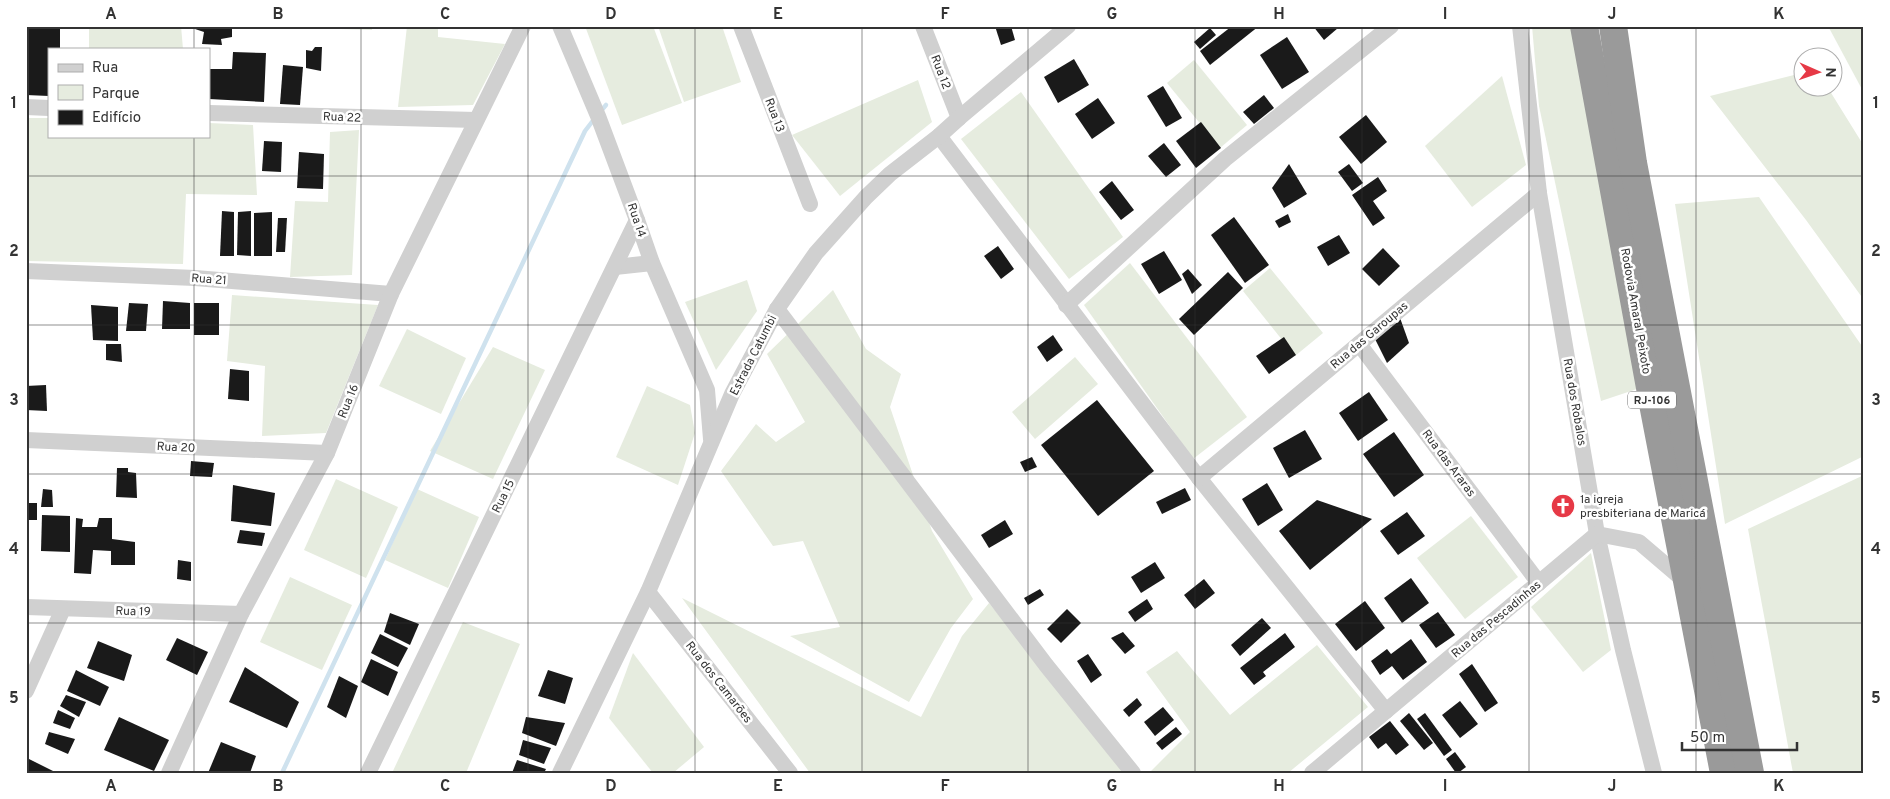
<svg xmlns="http://www.w3.org/2000/svg" width="1890" height="799" viewBox="0 0 1890 799" font-family="Overpass,sans-serif">
<rect width="100%" height="100%" fill="#fff"/>
<!-- green -->
<g fill="#e6ecdf">
<path d="M 89,26 L 181,26 L 183,49 L 89,49 Z"/>
<path d="M 245,26 L 372,26 L 372,30 Z"/>
<path d="M 407,26 L 438,26 L 438,37 L 505,44 L 473,105 L 398,107 Z"/>
<path d="M 585,26 L 653,26 L 682,103 L 622,125 Z"/>
<path d="M 658,26 L 722,26 L 741,82 L 684,102 Z"/>
<path d="M 1532,26 L 1571,26 L 1637,389 L 1601,401 L 1539,106 Z"/>
<path d="M 1828,26 L 1864,26 L 1864,93 Z"/>
<path d="M 1194,60 L 1247,125 L 1220,148 L 1167,83 Z"/>
<path d="M 1802,73 L 1802,88 L 1828,88 L 1864,146 L 1864,300 L 1806,220 L 1710,96 Z"/>
<path d="M 1502,76 L 1526,165 L 1472,207 L 1425,146 Z"/>
<path d="M 918,80 L 932,122 L 840,196 L 792,135 Z"/>
<path d="M 1021,92 L 1123,237 L 1069,279 L 961,139 Z"/>
<path d="M 26,118 L 49,118 L 49,136 L 209,136 L 209,123 L 253,125 L 257,195 L 186,194 L 183,264 L 26,261 Z"/>
<path d="M 359,130 L 352,275 L 290,277 L 295,201 L 328,202 L 330,132 Z"/>
<path d="M 1759,197 L 1864,349 L 1864,456 L 1725,524 L 1675,204 Z"/>
<path d="M 1130,263 L 1247,417 L 1193,459 L 1084,305 Z"/>
<path d="M 1270,268 L 1323,333 L 1295,356 L 1243,291 Z"/>
<path d="M 747,280 L 757,311 L 716,370 L 685,302 Z"/>
<path d="M 833,290 L 866,349 L 901,374 L 890,407 L 932,531 L 973,599 L 951,628 L 909,702 L 790,636 L 840,627 L 803,541 L 773,546 L 721,471 L 756,424 L 776,442 L 805,422 L 767,354 Z"/>
<path d="M 232,295 L 378,305 L 326,433 L 262,436 L 265,366 L 227,361 Z"/>
<path d="M 407,329 L 466,358 L 441,414 L 379,386 Z"/>
<path d="M 493,347 L 545,370 L 493,479 L 430,451 Z"/>
<path d="M 1075,357 L 1098,384 L 1035,439 L 1012,412 Z"/>
<path d="M 647,386 L 690,405 L 695,433 L 678,485 L 616,457 Z"/>
<path d="M 1864,475 L 1864,773 L 1793,773 L 1748,529 Z"/>
<path d="M 336,479 L 398,507 L 366,578 L 304,550 Z"/>
<path d="M 417,489 L 479,517 L 448,588 L 385,560 Z"/>
<path d="M 1471,516 L 1518,577 L 1465,619 L 1417,558 Z"/>
<path d="M 1591,553 L 1611,650 L 1583,672 L 1531,607 Z"/>
<path d="M 290,577 L 352,605 L 322,670 L 260,642 Z"/>
<path d="M 682,598 L 921,717 L 962,636 L 989,603 L 1129,773 L 810,773 Z"/>
<path d="M 463,622 L 520,644 L 466,773 L 392,773 Z"/>
<path d="M 1317,645 L 1368,707 L 1288,773 L 1149,773 L 1190,732 L 1146,672 L 1177,651 L 1230,715 Z"/>
<path d="M 633,653 L 704,747 L 673,773 L 653,773 L 609,718 Z"/>
</g>
<g fill="none" stroke-linecap="round" stroke-linejoin="round">
<!-- stream -->
<g stroke="#cfe2ee" stroke-width="4.5">
<path d="M 600,112 L 606,105"/>
<path d="M 282,773 L 585,131 L 595,118"/>
</g>
</g>
<!-- building -->
<g fill="#1a1a1a">
<path d="M 28,26 L 60,27 L 60,49 L 49,49 L 49,96 L 26,95 Z"/>
<path d="M 196,26 L 232,26 L 232,37 L 221,39 L 222,45 L 202,44 L 204,32 L 195,29 Z"/>
<path d="M 995,26 L 1011,26 L 1015,40 L 1001,45 Z"/>
<path d="M 1232,26 L 1259,26 L 1210,65 L 1200,51 Z"/>
<path d="M 1313,26 L 1336,26 L 1338,28 L 1324,40 Z"/>
<path d="M 1210,28 L 1216,35 L 1200,49 L 1194,42 Z"/>
<path d="M 1287,37 L 1309,72 L 1282,89 L 1260,55 Z"/>
<path d="M 315,47 L 322,47 L 321,71 L 306,68 L 306,50 L 312,51 Z"/>
<path d="M 233,52 L 266,53 L 264,102 L 209,99 L 209,69 L 232,69 Z"/>
<path d="M 1074,59 L 1089,85 L 1058,103 L 1044,77 Z"/>
<path d="M 283,65 L 303,67 L 300,105 L 280,104 Z"/>
<path d="M 1163,86 L 1182,118 L 1166,127 L 1147,96 Z"/>
<path d="M 1264,95 L 1274,108 L 1254,124 L 1243,112 Z"/>
<path d="M 1098,98 L 1115,123 L 1092,139 L 1075,114 Z"/>
<path d="M 1366,115 L 1387,142 L 1361,164 L 1339,137 Z"/>
<path d="M 1201,122 L 1221,148 L 1196,168 L 1176,141 Z"/>
<path d="M 264,141 L 282,142 L 281,172 L 262,171 Z"/>
<path d="M 1164,143 L 1181,165 L 1166,177 L 1148,156 Z"/>
<path d="M 299,152 L 324,154 L 323,189 L 297,188 Z"/>
<path d="M 1289,164 L 1307,194 L 1284,208 L 1272,188 Z"/>
<path d="M 1349,164 L 1363,183 L 1352,191 L 1338,172 Z"/>
<path d="M 1378,177 L 1387,191 L 1373,201 L 1385,218 L 1373,226 L 1352,195 Z"/>
<path d="M 1112,181 L 1134,210 L 1121,220 L 1099,192 Z"/>
<path d="M 222,211 L 234,212 L 234,256 L 220,256 Z"/>
<path d="M 251,211 L 251,256 L 237,255 L 238,212 Z"/>
<path d="M 272,212 L 272,256 L 254,256 L 254,213 Z"/>
<path d="M 1288,214 L 1291,222 L 1279,228 L 1275,221 Z"/>
<path d="M 1234,217 L 1269,265 L 1245,283 L 1211,235 Z"/>
<path d="M 278,218 L 287,218 L 285,252 L 276,252 Z"/>
<path d="M 1339,235 L 1350,253 L 1328,266 L 1317,247 Z"/>
<path d="M 998,246 L 1014,269 L 1001,279 L 984,256 Z"/>
<path d="M 1383,248 L 1400,266 L 1379,286 L 1362,269 Z"/>
<path d="M 1164,251 L 1182,280 L 1159,294 L 1141,264 Z"/>
<path d="M 1188,269 L 1202,285 L 1192,294 L 1182,274 Z"/>
<path d="M 1228,272 L 1243,288 L 1194,335 L 1179,319 Z"/>
<path d="M 163,301 L 190,303 L 190,329 L 162,329 Z"/>
<path d="M 129,303 L 148,304 L 146,331 L 126,331 Z"/>
<rect x="194" y="303" width="25" height="32"/>
<path d="M 91,305 L 118,307 L 118,341 L 93,340 Z"/>
<path d="M 1399,315 L 1409,343 L 1387,363 L 1374,337 Z"/>
<path d="M 1053,335 L 1063,350 L 1047,362 L 1037,347 Z"/>
<path d="M 1284,337 L 1296,355 L 1269,374 L 1256,356 Z"/>
<path d="M 106,344 L 121,344 L 122,362 L 106,360 Z"/>
<path d="M 230,369 L 249,371 L 249,401 L 228,399 Z"/>
<path d="M 46,385 L 47,411 L 26,410 L 26,386 Z"/>
<path d="M 1369,392 L 1388,420 L 1358,441 L 1339,413 Z"/>
<path d="M 1097,400 L 1154,471 L 1098,516 L 1041,445 Z"/>
<path d="M 1305,430 L 1322,459 L 1289,478 L 1273,448 Z"/>
<path d="M 1394,432 L 1424,475 L 1394,497 L 1363,454 Z"/>
<path d="M 1032,457 L 1037,467 L 1025,472 L 1020,462 Z"/>
<path d="M 191,461 L 214,463 L 212,477 L 190,476 Z"/>
<path d="M 117,468 L 128,468 L 128,472 L 136,473 L 137,498 L 116,497 Z"/>
<path d="M 1267,483 L 1283,510 L 1258,526 L 1242,499 Z"/>
<path d="M 233,485 L 275,493 L 271,526 L 231,521 Z"/>
<path d="M 1185,488 L 1191,500 L 1162,514 L 1156,502 Z"/>
<path d="M 43,489 L 52,490 L 53,507 L 41,507 Z"/>
<path d="M 1317,500 L 1372,519 L 1310,570 L 1279,531 Z"/>
<rect x="26" y="503" width="11" height="17"/>
<path d="M 1407,512 L 1425,536 L 1398,555 L 1380,531 Z"/>
<path d="M 42,515 L 70,516 L 70,552 L 41,551 Z"/>
<path d="M 76,518 L 83,519 L 82,527 L 97,527 L 99,518 L 112,518 L 112,539 L 135,542 L 135,565 L 111,565 L 111,551 L 93,550 L 91,574 L 74,573 Z"/>
<path d="M 1005,520 L 1013,534 L 989,548 L 981,535 Z"/>
<path d="M 240,530 L 265,533 L 262,546 L 237,543 Z"/>
<path d="M 178,560 L 191,562 L 191,581 L 177,579 Z"/>
<path d="M 1155,562 L 1165,578 L 1141,593 L 1131,577 Z"/>
<path d="M 1411,578 L 1429,603 L 1402,623 L 1384,598 Z"/>
<path d="M 1204,579 L 1215,593 L 1195,609 L 1184,595 Z"/>
<path d="M 1040,589 L 1044,595 L 1028,605 L 1024,598 Z"/>
<path d="M 1147,599 L 1153,609 L 1135,622 L 1128,612 Z"/>
<path d="M 1365,601 L 1385,628 L 1356,651 L 1335,624 Z"/>
<path d="M 1067,609 L 1081,623 L 1061,643 L 1047,629 Z"/>
<path d="M 1438,612 L 1455,635 L 1436,648 L 1419,625 Z"/>
<path d="M 390,613 L 419,624 L 410,645 L 384,632 Z"/>
<path d="M 1262,618 L 1271,628 L 1240,656 L 1231,645 Z"/>
<path d="M 1123,632 L 1135,646 L 1125,654 L 1111,638 Z"/>
<path d="M 1285,633 L 1295,647 L 1263,672 L 1266,676 L 1254,685 L 1240,668 Z"/>
<path d="M 380,634 L 408,648 L 398,667 L 371,653 Z"/>
<path d="M 177,638 L 208,652 L 197,675 L 166,660 Z"/>
<path d="M 1411,639 L 1427,662 L 1403,680 L 1392,666 L 1380,675 L 1371,661 L 1387,649 L 1391,654 Z"/>
<path d="M 98,641 L 132,655 L 124,681 L 87,668 Z"/>
<path d="M 1088,654 L 1102,675 L 1091,683 L 1077,661 Z"/>
<path d="M 371,659 L 398,672 L 388,696 L 361,682 Z"/>
<path d="M 1472,664 L 1498,703 L 1485,712 L 1459,674 Z"/>
<path d="M 245,667 L 299,702 L 287,728 L 229,702 Z"/>
<path d="M 76,670 L 109,687 L 100,706 L 67,691 Z"/>
<path d="M 548,670 L 573,678 L 565,704 L 538,696 Z"/>
<path d="M 339,676 L 358,686 L 346,718 L 327,707 Z"/>
<path d="M 66,695 L 86,702 L 79,717 L 60,706 Z"/>
<path d="M 1137,698 L 1142,705 L 1129,717 L 1123,710 Z"/>
<path d="M 1460,701 L 1478,724 L 1460,738 L 1442,715 Z"/>
<path d="M 1163,707 L 1174,720 L 1155,736 L 1144,722 Z"/>
<path d="M 58,710 L 75,718 L 70,729 L 53,723 Z"/>
<path d="M 1409,713 L 1433,743 L 1424,750 L 1400,721 Z"/>
<path d="M 1425,713 L 1452,750 L 1444,756 L 1417,719 Z"/>
<path d="M 119,717 L 169,740 L 154,771 L 104,750 Z"/>
<path d="M 526,717 L 565,723 L 556,746 L 522,733 Z"/>
<path d="M 1390,721 L 1409,745 L 1396,755 L 1386,743 L 1378,749 L 1369,737 Z"/>
<path d="M 1176,727 L 1182,734 L 1162,750 L 1156,743 Z"/>
<path d="M 49,732 L 75,739 L 68,754 L 45,744 Z"/>
<path d="M 523,740 L 551,748 L 544,764 L 519,755 Z"/>
<path d="M 221,742 L 256,756 L 250,773 L 208,773 Z"/>
<path d="M 1455,752 L 1466,767 L 1458,773 L 1456,773 L 1446,759 Z"/>
<path d="M 27,758 L 57,773 L 26,773 Z"/>
<path d="M 517,760 L 546,769 L 544,773 L 512,773 Z"/>
</g>
<g fill="none" stroke-linecap="round" stroke-linejoin="round">
<!-- street -->
<g stroke="#d0d0d0" stroke-width="16">
<path d="M 560,26 L 598,116 L 637,220 L 652,263 L 707,390 L 711,439"/>
<path d="M 741,26 L 810,204"/>
<path d="M 923,26 L 959,118"/>
<path d="M 1520,26 L 1539,193 L 1597,534 L 1623,650 L 1654,773"/>
<path d="M 26,107 L 49,108"/>
<path d="M 209,113 L 476,120"/>
<path d="M 939,136 L 1199,478 L 1386,711"/>
<path d="M 615,267 L 652,263"/>
<path d="M 26,271 L 195,278 L 391,294"/>
<path d="M 1066,305 L 1225,159 L 1391,26"/>
<path d="M 777,309 L 1046,665 L 1133,773"/>
<path d="M 1359,344 L 1539,583"/>
<path d="M 26,440 L 327,453"/>
<path d="M 1199,478 L 1539,193"/>
<path d="M 648,592 L 790,773"/>
<path d="M 26,607 L 241,614"/>
<path d="M 26,691 L 63,609"/>
<path d="M 169,773 L 241,614 L 327,453 L 391,294 L 523,26"/>
<path d="M 368,773 L 637,220"/>
<path d="M 560,773 L 648,592 L 732,394 L 777,309 L 816,253 L 866,197 L 890,174 L 939,136 L 959,118 L 1068,26"/>
<path d="M 1312,773 L 1597,534 L 1639,542 L 1687,583"/>
</g>
<!-- highway -->
<g stroke="#9a9a9a" stroke-width="28">
<path d="M 1584,26 L 1653,404 L 1724,773"/>
<path d="M 1613,26 L 1633,163 L 1750,773"/>
</g>
</g>
<!-- grid -->
<path fill="none" stroke="#333" stroke-width="1" stroke-opacity="0.55" d="M 194,26 L 194,49M 361,26 L 361,773M 528,26 L 528,773M 695,26 L 695,773M 862,26 L 862,773M 1028,26 L 1028,773M 1195,26 L 1195,773M 1362,26 L 1362,773M 1529,26 L 1529,773M 1696,26 L 1696,773M 194,136 L 194,773M 26,176 L 1864,176M 26,325 L 1864,325M 26,474 L 1864,474M 26,623 L 1864,623"/>
<!-- icons -->
<defs>
<g id="church-disc" transform="scale(1.25)"><circle r="9.5" fill="#e63946" stroke="#fff"/><path d="M-1.2-6h2.4v3.5h3.3v2.4h-3.3V6h-2.4V-.1h-3.3v-2.4h3.3Z" fill="#fff"/></g>
</defs>
<g fill-rule="evenodd">
<use href="#church-disc" x="1563" y="506"/>
</g>
<g text-anchor="middle" stroke-width="5" stroke-linejoin="round" paint-order="stroke">
<!-- shield labels -->
<rect fill="#fff" stroke="#707070" stroke-width="1" x="1628" y="391.5" width="48" height="17" rx="4"/>
<g font-size="11" font-weight="bold" fill="#333">
<text x="1652" y="404">RJ-106</text>
</g>
<!-- street labels -->
<g font-size="12" fill="#333" stroke="#fff">
<text transform="translate(941 72) rotate(69)" y="4">Rua 12</text>
<text transform="translate(775 115) rotate(69)" y="4">Rua 13</text>
<text transform="translate(342 117) rotate(2)" y="4">Rua 22</text>
<text transform="translate(637 220) rotate(71)" y="4">Rua 14</text>
<text transform="translate(209 279) rotate(4)" y="4">Rua 21</text>
<text transform="translate(1636 311) rotate(80)" y="4">Rodovia Amaral Peixoto</text>
<text transform="translate(1369 335) rotate(-40)" y="4">Rua das Garoupas</text>
<text transform="translate(753 355) rotate(-63)" y="4">Estrada Catumbi</text>
<text transform="translate(348 401) rotate(-68)" y="4">Rua 16</text>
<text transform="translate(1575 402) rotate(80)" y="4">Rua dos Robalos</text>
<text transform="translate(176 447) rotate(3)" y="4">Rua 20</text>
<text transform="translate(1449 463) rotate(53)" y="4">Rua das Araras</text>
<text transform="translate(503 496) rotate(-64)" y="4">Rua 15</text>
<text transform="translate(133 611) rotate(2)" y="4">Rua 19</text>
<text transform="translate(1496 619) rotate(-40)" y="4">Rua das Pescadinhas</text>
<text transform="translate(719 682) rotate(52)" y="4">Rua dos Camarões</text>
</g>
<!-- poi labels -->
<g font-size="12" fill="#333" stroke="#fff" text-anchor="start">
<text x="1580" y="503">1a igreja<tspan x="1580" dy="14">presbiteriana de Maricá</tspan></text>
</g>
</g>
<!-- border -->
<rect width="1890" height="799" fill="none" stroke="#ffffff" stroke-width="55"/>
<!-- legend -->
<rect x="48" y="48" width="162" height="90" fill="#ffffff" stroke="#adadad"/>
<rect x="58" y="64" width="25" height="8" fill="#d0d0d0" stroke="#adadad"/>
<text x="92" y="72" font-size="15" fill="#333333">Rua</text>
<rect x="58" y="85" width="25" height="15" fill="#e6ecdf" stroke="#adadad"/>
<text x="92" y="98" font-size="15" fill="#333333">Parque</text>
<rect x="58" y="110" width="25" height="15" fill="#1a1a1a" stroke="#adadad"/>
<text x="92" y="122" font-size="15" fill="#333333">Edifício</text>
<!-- north arrow -->
<g transform="translate(1818 72) rotate(92)"><circle r="24" fill="#ffffff" stroke="#adadad"/>
<path d="M0-4L9 19L0 12L-9 19Z" fill="#e63946"/>
<text y="-8" font-size="14" font-weight="bold" text-anchor="middle" fill="#333333">N</text>
</g>
<!-- scale -->
<path d="M1682 742v8h115v-8" fill="none" stroke="#333333" stroke-width="2.5"/>
<text x="1690" y="742" font-size="15" fill="#333333" stroke="#ffffff" stroke-width="4" paint-order="stroke">50 m</text>
<rect x="28" y="28" width="1834" height="744" fill="none" stroke="#333" stroke-width="2"/>
<g font-size="16" text-anchor="middle" font-weight="bold" fill="#333">
<text x="111" y="19">A</text>
<text x="278" y="19">B</text>
<text x="445" y="19">C</text>
<text x="611" y="19">D</text>
<text x="778" y="19">E</text>
<text x="945" y="19">F</text>
<text x="1112" y="19">G</text>
<text x="1279" y="19">H</text>
<text x="1445" y="19">I</text>
<text x="1612" y="19">J</text>
<text x="1779" y="19">K</text>
<text x="14" y="108">1</text>
<text x="1876" y="108">1</text>
<text x="14" y="256">2</text>
<text x="1876" y="256">2</text>
<text x="14" y="405">3</text>
<text x="1876" y="405">3</text>
<text x="14" y="554">4</text>
<text x="1876" y="554">4</text>
<text x="14" y="703">5</text>
<text x="1876" y="703">5</text>
<text x="111" y="791">A</text>
<text x="278" y="791">B</text>
<text x="445" y="791">C</text>
<text x="611" y="791">D</text>
<text x="778" y="791">E</text>
<text x="945" y="791">F</text>
<text x="1112" y="791">G</text>
<text x="1279" y="791">H</text>
<text x="1445" y="791">I</text>
<text x="1612" y="791">J</text>
<text x="1779" y="791">K</text>
</g>
</svg>
